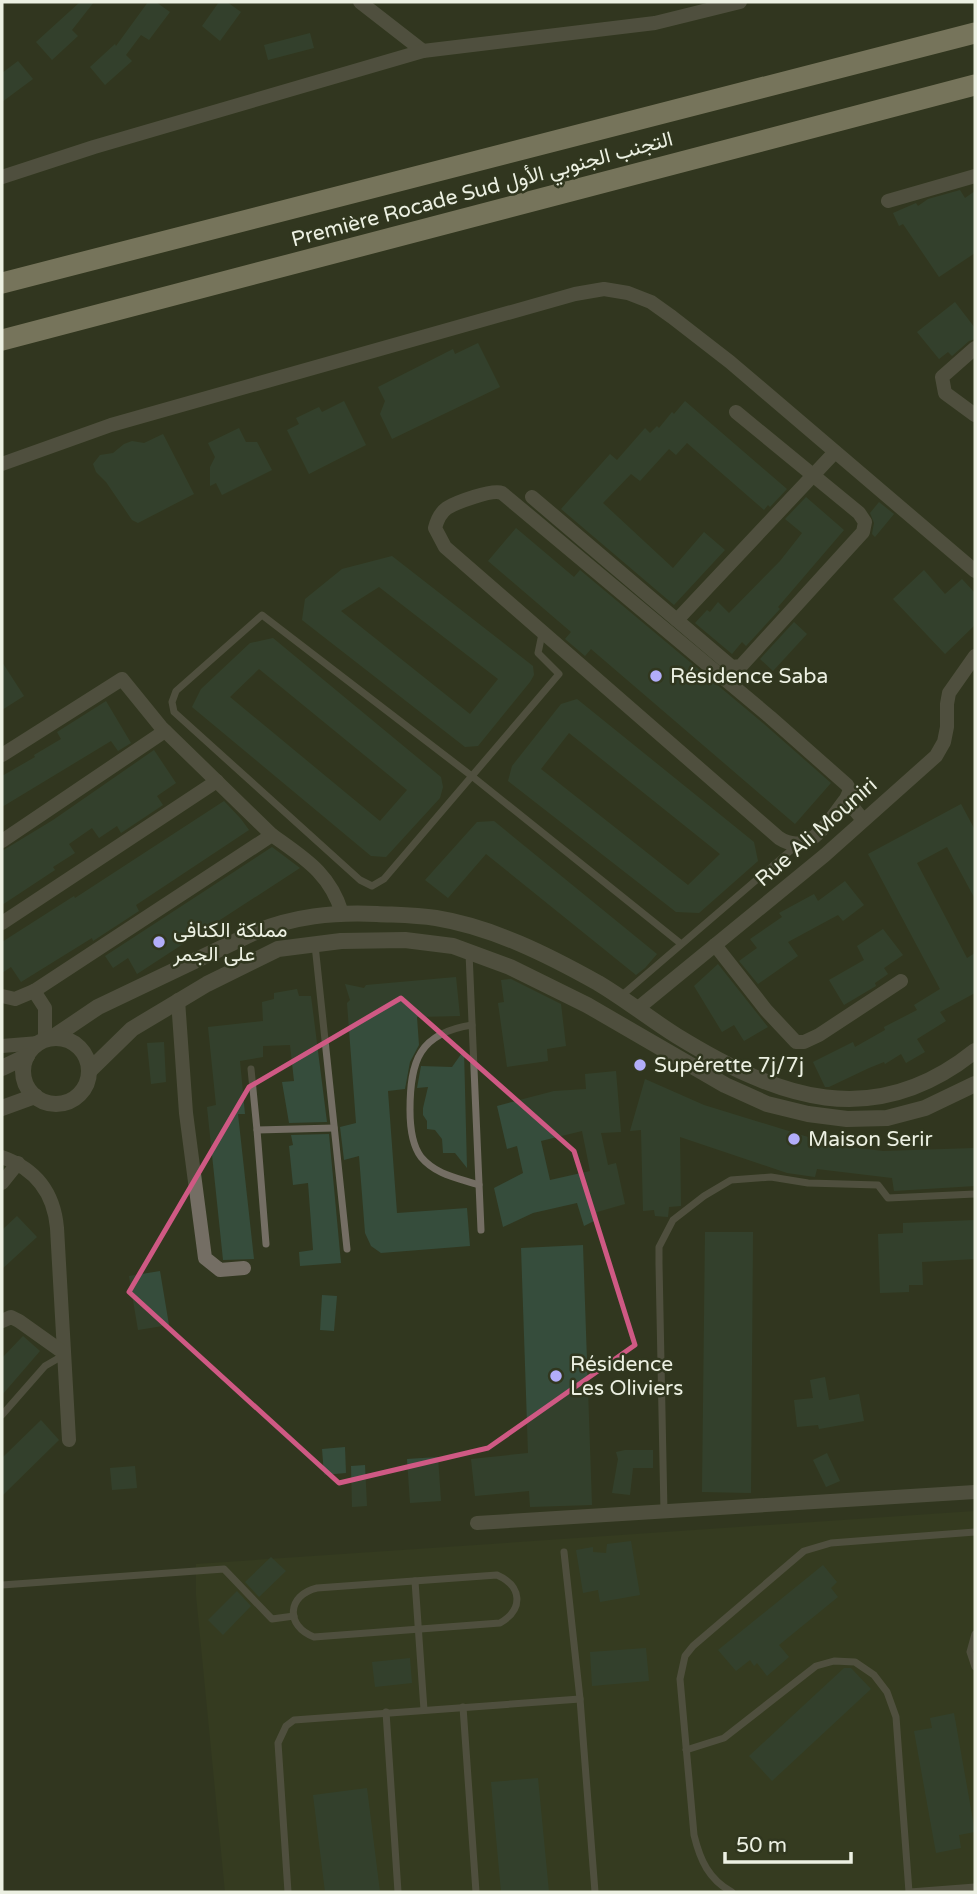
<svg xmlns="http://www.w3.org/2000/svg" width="977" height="1894" viewBox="0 0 977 1894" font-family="'Varela Round',Vazirmatn,sans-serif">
<rect width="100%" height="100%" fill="#31371f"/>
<!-- built -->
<path fill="#3a4122" d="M 975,1511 L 975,1892 L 225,1892 L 196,1595 L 196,1564 Z"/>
<!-- building -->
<g fill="#364d3c" fill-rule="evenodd">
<path d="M 80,2 L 94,2 L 72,30 L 78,36 L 52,60 L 36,42 Z"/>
<path d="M 148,2 L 156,2 L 170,12 L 149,40 L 141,35 L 126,55 L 132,61 L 105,85 L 90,67 L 115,44 L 116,46 Z"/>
<path d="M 219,2 L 227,2 L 241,12 L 220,41 L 202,26 Z"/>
<path d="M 310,33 L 314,48 L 268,60 L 264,45 Z"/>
<path d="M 18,61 L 33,79 L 2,102 L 2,73 Z"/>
<path d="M 960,190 L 965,198 L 975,191 L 975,253 L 939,277 L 903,224 L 899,226 L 893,213 L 916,203 L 918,206 L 928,199 Z"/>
<path d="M 955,302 L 975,328 L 975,339 L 969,341 L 952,356 L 948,352 L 939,359 L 917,332 Z"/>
<path d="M 478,343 L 500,387 L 392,439 L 380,414 L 385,401 L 378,387 L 453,349 L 455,354 Z"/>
<path d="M 344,401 L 366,445 L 309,474 L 287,430 L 299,424 L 296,418 L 319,407 L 322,412 Z"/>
<path d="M 685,401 L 787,489 L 770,507 L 768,505 L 764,510 L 687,443 L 676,455 L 669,449 L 640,481 L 631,474 L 603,503 L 673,568 L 704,532 L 725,550 L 674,605 L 561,509 L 610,454 L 617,460 L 645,428 L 650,433 L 657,426 L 659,428 L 672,412 L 674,414 Z"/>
<path d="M 239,428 L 246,442 L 257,442 L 272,470 L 222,495 L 216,483 L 210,486 L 210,467 L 215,457 L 208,443 Z"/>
<path d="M 163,434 L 194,494 L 138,523 L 132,520 L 106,482 L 96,472 L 93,464 L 100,455 L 113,453 L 124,444 L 132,441 L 144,443 Z"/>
<path d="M 806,497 L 844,530 L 778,607 L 780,609 L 746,646 L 742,642 L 732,654 L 695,623 L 707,610 L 710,612 L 718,602 L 729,613 L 780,561 L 802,533 L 785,519 Z"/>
<path d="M 879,502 L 894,514 L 875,537 L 872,534 L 874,523 L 870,513 Z"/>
<path d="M 516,528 L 574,577 L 580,570 L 764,724 L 831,783 L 795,824 L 591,649 L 585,656 L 565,639 L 571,632 L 488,561 Z"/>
<path d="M 392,556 L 533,666 L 534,675 L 530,682 L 478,746 L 465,747 L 302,620 L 305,599 L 342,569 ZM 379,587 L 498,679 L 470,714 L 341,611 Z"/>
<path d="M 924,570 L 945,594 L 962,579 L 975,593 L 975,625 L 945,654 L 893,599 Z"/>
<path d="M 794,622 L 807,634 L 773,671 L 760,659 Z"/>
<path d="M 273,638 L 441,777 L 443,787 L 440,798 L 386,857 L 371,856 L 192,707 L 201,689 L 250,643 ZM 259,669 L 407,790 L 380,821 L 230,697 Z"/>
<path d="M 2,662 L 24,696 L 2,710 Z"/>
<path d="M 577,699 L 754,842 L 758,861 L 699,913 L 676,912 L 508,781 L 512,766 L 561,704 ZM 569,733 L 720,854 L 688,885 L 541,769 Z"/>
<path d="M 106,701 L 131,743 L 118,751 L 111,741 L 2,807 L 2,776 L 35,757 L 34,755 L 61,739 L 57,732 Z"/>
<path d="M 154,750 L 176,783 L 157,796 L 163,805 L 121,833 L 117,826 L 99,838 L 92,828 L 69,844 L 75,853 L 53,867 L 55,870 L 2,905 L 2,851 L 53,820 Z"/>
<path d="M 224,801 L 241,819 L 249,830 L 136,905 L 139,911 L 93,941 L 92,938 L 21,982 L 11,967 L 2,973 L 2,942 L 74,896 L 75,898 Z"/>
<path d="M 961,804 L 975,830 L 975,899 L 947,847 L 917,863 L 967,958 L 975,953 L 975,993 L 940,1012 L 946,1021 L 917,1039 L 925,1052 L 906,1063 L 901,1054 L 885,1064 L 884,1062 L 869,1068 L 829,1087 L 825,1087 L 813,1062 L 853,1042 L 855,1047 L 885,1030 L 884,1027 L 917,1010 L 914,1005 L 940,989 L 868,854 Z"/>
<path d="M 494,821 L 657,954 L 645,968 L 636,975 L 486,854 L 448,898 L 425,880 L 477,822 Z"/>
<path d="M 272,847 L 300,868 L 137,974 L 128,958 L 113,968 L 105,956 Z"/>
<path d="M 845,881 L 864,905 L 843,921 L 838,915 L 788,942 L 798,956 L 758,984 L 739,961 L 757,948 L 750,939 L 782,917 L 779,913 L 814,894 L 818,901 Z"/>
<path d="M 883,929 L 903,955 L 884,968 L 888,974 L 875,983 L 876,986 L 844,1005 L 829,980 L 864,960 L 857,946 Z"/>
<path d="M 718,964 L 768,1027 L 744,1041 L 734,1025 L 722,1032 L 694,986 Z"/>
<path d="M 456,977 L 460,1016 L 417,1017 L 419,1045 L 410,1062 L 405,1089 L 388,1091 L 397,1213 L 467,1208 L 470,1246 L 381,1253 L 371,1246 L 365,1233 L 359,1156 L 344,1160 L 340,1127 L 356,1123 L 347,1003 L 350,1000 L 345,984 L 364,988 L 366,985 Z"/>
<path d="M 511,979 L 561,1004 L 566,1046 L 547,1049 L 548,1061 L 507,1067 L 498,1003 L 504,1002 L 501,980 Z"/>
<path d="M 297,989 L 299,996 L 311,996 L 327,1122 L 289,1123 L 282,1082 L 294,1081 L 290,1045 L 263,1046 L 263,1057 L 240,1061 L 245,1114 L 238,1114 L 254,1259 L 223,1260 L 207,1107 L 216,1105 L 208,1027 L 263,1021 L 262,1002 L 274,999 L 274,993 Z"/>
<path d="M 164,1042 L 166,1082 L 151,1084 L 147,1043 Z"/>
<path d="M 464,1050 L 465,1089 L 467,1168 L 455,1153 L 443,1153 L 442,1139 L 435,1130 L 427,1129 L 427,1121 L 423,1115 L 423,1108 L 428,1087 L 417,1088 L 421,1066 L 452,1067 Z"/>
<path d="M 616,1071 L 621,1132 L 601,1133 L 608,1165 L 616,1163 L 625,1204 L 597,1212 L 598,1219 L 584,1226 L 577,1203 L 533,1213 L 503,1227 L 494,1188 L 523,1173 L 517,1146 L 507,1149 L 497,1106 L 554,1091 L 586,1089 L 585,1074 ZM 582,1131 L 590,1171 L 550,1180 L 541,1141 Z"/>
<path d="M 645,1079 L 704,1105 L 834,1145 L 883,1151 L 975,1148 L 975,1186 L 894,1191 L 892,1178 L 817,1169 L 815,1177 L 787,1173 L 680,1137 L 681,1206 L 669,1207 L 668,1217 L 655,1216 L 654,1210 L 643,1211 L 641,1130 L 630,1131 Z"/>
<path d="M 329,1134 L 341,1263 L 300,1266 L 299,1252 L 313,1250 L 308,1183 L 293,1185 L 289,1146 L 293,1145 L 291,1135 Z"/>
<path d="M 17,1216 L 37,1237 L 2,1269 L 2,1230 Z"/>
<path d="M 975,1220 L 975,1259 L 922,1262 L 923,1285 L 909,1285 L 909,1292 L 880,1293 L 878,1234 L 903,1233 L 903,1223 Z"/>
<path d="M 705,1232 L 753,1232 L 751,1493 L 702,1492 Z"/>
<path d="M 583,1245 L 592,1505 L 530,1507 L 529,1491 L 475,1496 L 471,1459 L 528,1453 L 521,1248 Z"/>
<path d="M 160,1271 L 169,1325 L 138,1330 L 129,1276 Z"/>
<path d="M 322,1295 L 337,1296 L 334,1331 L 320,1330 Z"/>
<path d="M 23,1336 L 40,1351 L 2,1395 L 2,1358 Z"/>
<path d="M 825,1377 L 829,1400 L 859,1394 L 864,1421 L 819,1429 L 818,1425 L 797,1427 L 794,1400 L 813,1398 L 810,1380 Z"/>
<path d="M 41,1420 L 59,1440 L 2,1496 L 2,1458 Z"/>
<path d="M 345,1447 L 346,1473 L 324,1475 L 322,1449 Z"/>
<path d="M 625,1450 L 653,1450 L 653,1468 L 633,1468 L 630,1495 L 612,1493 L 618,1459 L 616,1452 Z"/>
<path d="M 827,1453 L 840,1481 L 826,1487 L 813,1460 Z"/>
<path d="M 438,1457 L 441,1501 L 410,1503 L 407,1459 Z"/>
<path d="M 365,1465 L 367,1506 L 352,1507 L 351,1466 Z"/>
<path d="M 135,1466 L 137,1488 L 112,1490 L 110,1468 Z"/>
<path d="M 631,1541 L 640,1595 L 600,1602 L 598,1590 L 583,1593 L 576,1550 L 593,1547 L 593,1552 L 606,1553 L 607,1544 Z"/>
<path d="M 271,1557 L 286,1571 L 259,1597 L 245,1582 Z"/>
<path d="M 823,1565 L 837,1582 L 831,1588 L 838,1597 L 779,1645 L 789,1657 L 767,1676 L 757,1663 L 754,1666 L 750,1660 L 736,1671 L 718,1650 Z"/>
<path d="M 237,1591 L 251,1606 L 223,1635 L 208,1620 Z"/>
<path d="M 646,1648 L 649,1681 L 592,1686 L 590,1652 Z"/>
<path d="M 410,1658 L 412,1683 L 375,1687 L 372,1662 Z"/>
<path d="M 844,1668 L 851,1668 L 871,1689 L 772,1781 L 749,1756 Z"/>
<path d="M 954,1713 L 975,1832 L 959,1835 L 961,1848 L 936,1853 L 914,1731 L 932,1728 L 930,1718 Z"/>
<path d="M 538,1778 L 549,1892 L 501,1892 L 491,1782 Z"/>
<path d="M 367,1788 L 380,1892 L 325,1892 L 313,1795 Z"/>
</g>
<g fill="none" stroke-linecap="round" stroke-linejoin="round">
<!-- service -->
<g stroke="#746e64" stroke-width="7">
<path d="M 542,634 L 538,653 L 559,674 L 384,879 L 372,886 L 360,880 L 174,712 L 172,702 L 176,691 L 262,615 L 473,777 L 680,943"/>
<path d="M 315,945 L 347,1249"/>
<path d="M 469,953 L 481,1230"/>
<path d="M 620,997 L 797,845"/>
<path d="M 472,1025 C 419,1033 410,1061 410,1110 C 410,1124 412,1145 421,1157 C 436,1175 458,1178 479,1185"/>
<path d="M 251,1069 L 257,1130 L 334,1128"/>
<path d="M 257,1130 L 266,1244"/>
<path d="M 2,1415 L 45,1366 L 64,1355"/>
<path d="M 664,1512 L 659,1264 L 659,1247 L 673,1220 L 704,1196 L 731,1180 L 771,1177 L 808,1183 L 878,1185 L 888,1198 L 975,1194"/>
<path d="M 564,1552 L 580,1699 L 595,1892"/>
<path d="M 497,1575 C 522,1586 524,1609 500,1623 L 314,1637 C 285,1626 287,1595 317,1588 Z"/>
<path d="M 415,1581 L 424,1710"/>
<path d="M 2,1585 L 224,1569 L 272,1619 L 294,1616"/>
<path d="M 975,1634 L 970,1652 L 975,1667"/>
<path d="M 463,1707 L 476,1892"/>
<path d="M 386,1712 L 398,1892"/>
<path d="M 686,1750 L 724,1738 L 816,1666 L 834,1661 L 855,1662 L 874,1675 L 887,1692 L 896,1717 L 909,1892"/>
<path d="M 288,1892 L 278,1743 L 286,1726 L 294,1720 L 580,1699"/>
<path d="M 732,1892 C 709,1880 700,1860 694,1835 L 680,1679 L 685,1656 L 693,1646 L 804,1551 L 831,1543 L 975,1532"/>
<path d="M 910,1892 L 975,1887"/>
</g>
<!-- minor -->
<g stroke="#746e64" stroke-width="14">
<path d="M 360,2 L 423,51"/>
<path d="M 2,177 L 94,147 L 423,51 L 655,23 L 740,2"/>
<path d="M 888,201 L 975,176"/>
<path d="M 975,348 L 942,377 L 945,393 L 975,415"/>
<path d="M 2,464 L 111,425 L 575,294 L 604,289 L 628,293 L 651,302 L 672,317 L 730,362 L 975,571"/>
<path d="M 532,497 L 732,667 L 741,666 L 863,532 L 865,522 L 859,513 L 736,412"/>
<path d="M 677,620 L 835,452"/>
<path d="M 2,755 L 122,679 L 161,727 L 272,835 L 34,991 L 15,999 L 2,996"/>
<path d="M 846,799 C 829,820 810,858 779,838 L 445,547 L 435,528 C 437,520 440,513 447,508 C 457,502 492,489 502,493 L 770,717 L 847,785 L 850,790 L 846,799 L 863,820"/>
<path d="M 272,835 C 304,858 330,873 342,913"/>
<path d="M 2,841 L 165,731"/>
<path d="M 2,923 L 217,781"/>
<path d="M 715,945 L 766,1010 L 796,1042 L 804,1042 L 819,1035 L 901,981"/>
<path d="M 34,991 L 45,1008 L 45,1040"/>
<path d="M 178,1000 L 186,1113 L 205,1258 L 220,1270 L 244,1268"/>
<path d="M 637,1009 L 825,855 L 936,756 L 944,742 L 947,727 L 947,704 L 949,693 L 975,656"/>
<path d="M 2,1046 L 39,1043"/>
<path d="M 2,1157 C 36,1169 54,1193 57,1228 L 69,1440"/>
<path d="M 2,1183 L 18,1163"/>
<path d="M 2,1321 L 11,1317 L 19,1321 L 64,1353"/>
<path d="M 477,1523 L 975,1492"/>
</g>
<!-- tertiary -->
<g stroke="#746e64" stroke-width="16">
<path d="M 52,1038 L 98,1007 L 253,933 C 294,916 333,912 377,914 C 397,915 416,915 436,918 C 492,927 548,955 598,983 C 625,999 650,1019 677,1036 C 778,1098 873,1133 975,1051"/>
<circle cx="56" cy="1071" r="33"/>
<path d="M 2,1068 L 27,1056"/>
<path d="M 89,1071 L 132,1029 L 207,984 L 278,949 L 341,941 L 405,940 L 453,946 L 510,967 L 587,1005 L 725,1085 L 767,1104 L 808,1114 L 847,1119 L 887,1118 L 925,1108 L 975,1084"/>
<path d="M 2,1108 L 35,1096"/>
</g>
<!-- motorway -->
<g stroke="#cbbfa4" stroke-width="21">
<path d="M 2,283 L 975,33"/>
<path d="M 2,340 L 975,85"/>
</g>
</g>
<!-- marked area -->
<path d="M0 0H977V1894H0ZM 401,998 L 574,1151 L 635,1345 L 488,1448 L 339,1483 L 129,1292 L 249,1087 Z" fill="#31371f" fill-opacity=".55" fill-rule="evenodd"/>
<path fill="none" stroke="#cf5984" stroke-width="5" stroke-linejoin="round" d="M 401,998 L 574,1151 L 635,1345 L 488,1448 L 339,1483 L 129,1292 L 249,1087 Z"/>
<!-- markers -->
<g fill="#b2adf9" stroke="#31371f" stroke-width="2.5">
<circle cx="656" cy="676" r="7"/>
<circle cx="159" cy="942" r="7"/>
<circle cx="640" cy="1065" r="7"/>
<circle cx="794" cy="1139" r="7"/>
<circle cx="556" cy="1376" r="7"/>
</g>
<g text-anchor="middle" stroke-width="5" stroke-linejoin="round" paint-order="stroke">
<!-- street labels -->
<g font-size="21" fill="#ecf0e2" stroke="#31371f">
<text transform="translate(482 189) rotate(-15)" y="7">Première Rocade Sud التجنب الجنوبي الأول</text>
<text transform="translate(816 832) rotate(-41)" y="7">Rue Ali Mouniri</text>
</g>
<!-- poi labels -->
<g font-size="21" fill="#ecf0e2" stroke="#31371f" text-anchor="start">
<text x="670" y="683">Résidence Saba</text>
<text x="173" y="937">مملكة الكنافى<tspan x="173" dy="24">على الجمر</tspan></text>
<text x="654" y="1072">Supérette 7j/7j</text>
<text x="808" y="1146">Maison Serir</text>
<text x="570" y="1371">Résidence<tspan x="570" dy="24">Les Oliviers</tspan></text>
</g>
</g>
<!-- border -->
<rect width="977" height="1894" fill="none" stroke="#ecf0e2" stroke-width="7"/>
<!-- scale -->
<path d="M725 1852v10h126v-10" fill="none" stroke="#ecf0e2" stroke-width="3.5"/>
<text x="736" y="1852" font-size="21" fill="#ecf0e2" stroke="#31371f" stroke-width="5" paint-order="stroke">50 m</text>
</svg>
